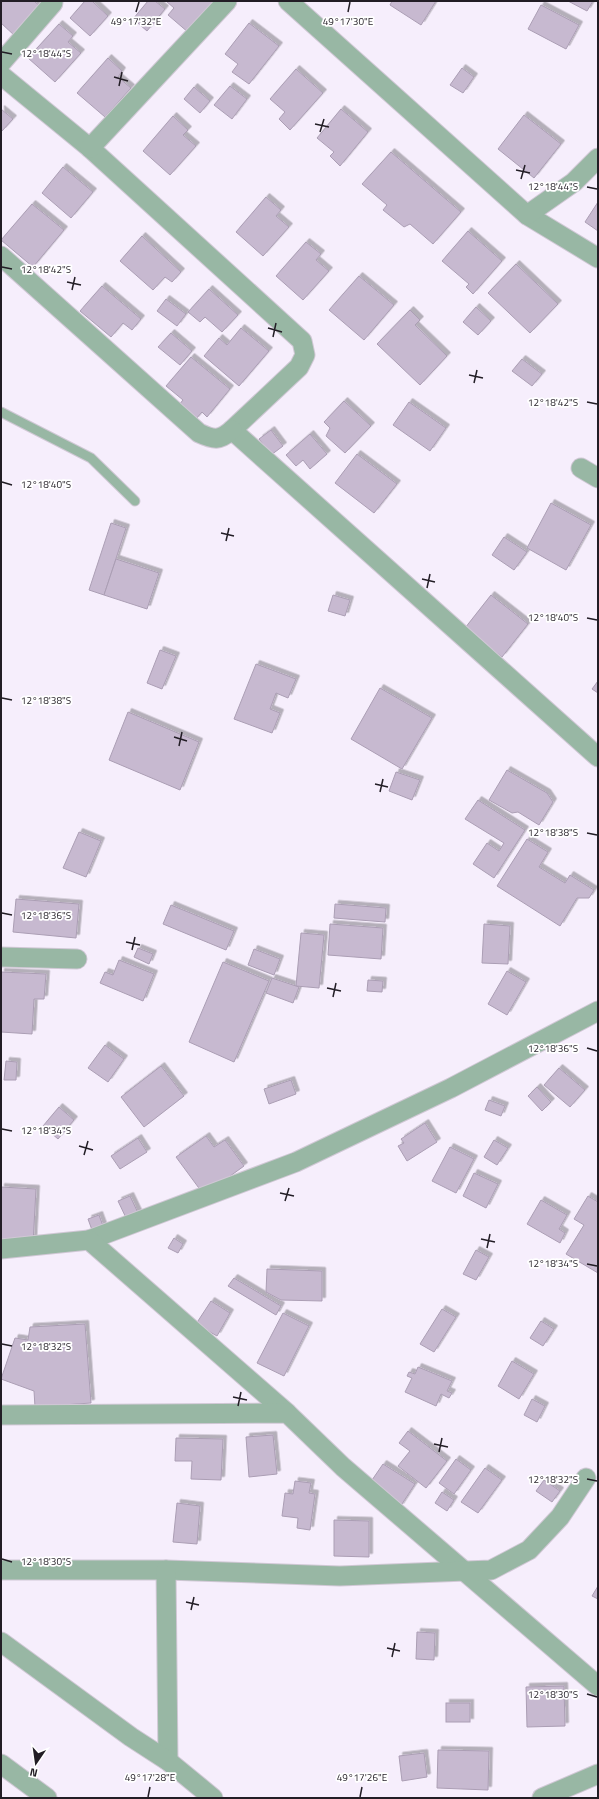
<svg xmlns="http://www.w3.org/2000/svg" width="599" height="1799" viewBox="0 0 599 1799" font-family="'Titillium Web',sans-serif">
<defs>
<filter id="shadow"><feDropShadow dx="3.5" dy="-3.5" stdDeviation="0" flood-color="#0004"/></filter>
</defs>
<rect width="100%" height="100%" fill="#f6eefc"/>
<!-- building -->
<g fill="#c7b9d0" stroke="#ab9eb4" filter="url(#shadow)">
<path d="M 1,1 L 34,1 L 41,7 L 15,36 L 1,23 Z"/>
<path d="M 85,1 L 92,1 L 108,16 L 90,36 L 70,18 Z"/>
<path d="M 148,1 L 155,1 L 165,9 L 147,31 L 133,19 Z"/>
<path d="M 166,1 L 214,1 L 189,33 L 168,15 L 174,8 Z"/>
<path d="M 392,1 L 436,1 L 421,25 L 390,5 Z"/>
<path d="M 568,1 L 593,1 L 587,11 Z"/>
<path d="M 541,5 L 579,25 L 566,49 L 528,29 Z"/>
<path d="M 249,23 L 279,46 L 249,84 L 232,72 L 238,64 L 225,54 Z"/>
<path d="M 59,24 L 73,36 L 68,42 L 81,53 L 55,82 L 28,58 Z"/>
<path d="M 108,58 L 122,71 L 118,77 L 131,88 L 105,117 L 77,93 Z"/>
<path d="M 462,68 L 474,77 L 463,93 L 450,85 Z"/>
<path d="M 296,69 L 323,93 L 290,130 L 279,119 L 285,112 L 270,99 Z"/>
<path d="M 230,86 L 247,99 L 232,119 L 214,105 Z"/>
<path d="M 194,87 L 210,101 L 200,113 L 184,99 Z"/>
<path d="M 1,109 L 13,119 L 2,131 L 1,130 Z"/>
<path d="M 341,109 L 368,132 L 340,166 L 330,156 L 334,152 L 317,138 Z"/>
<path d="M 524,115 L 561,144 L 534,178 L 498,149 Z"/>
<path d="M 173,116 L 188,130 L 183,135 L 196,146 L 170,175 L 143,151 Z"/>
<path d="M 391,152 L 461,212 L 433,244 L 410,224 L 404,227 L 383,210 L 387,205 L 362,184 Z"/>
<path d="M 63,167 L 93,192 L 71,218 L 42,193 Z"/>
<path d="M 266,197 L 281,210 L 276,216 L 289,227 L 263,256 L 236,232 Z"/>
<path d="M 598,202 L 598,231 L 585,222 Z"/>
<path d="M 32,204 L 64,230 L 33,267 L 1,240 Z"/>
<path d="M 468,231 L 502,261 L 473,294 L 466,287 L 469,284 L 442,261 Z"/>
<path d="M 142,236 L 181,272 L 172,282 L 165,277 L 153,290 L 120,261 Z"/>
<path d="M 306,242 L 321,254 L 316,260 L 329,271 L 303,300 L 276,276 Z"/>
<path d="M 516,264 L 558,304 L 530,333 L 488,293 Z"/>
<path d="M 359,276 L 394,305 L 364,340 L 329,310 Z"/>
<path d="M 102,286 L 141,319 L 132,330 L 123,323 L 111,337 L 80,311 Z"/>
<path d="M 209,289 L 238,315 L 222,332 L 205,317 L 200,322 L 188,312 Z"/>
<path d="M 166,299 L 186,314 L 177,326 L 157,311 Z"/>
<path d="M 476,307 L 491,321 L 478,335 L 463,322 Z"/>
<path d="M 410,310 L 420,320 L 415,325 L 447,356 L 420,385 L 377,344 Z"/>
<path d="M 241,328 L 269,351 L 239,386 L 204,356 L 219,338 L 227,345 Z"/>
<path d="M 171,333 L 192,351 L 180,365 L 158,347 Z"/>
<path d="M 191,357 L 230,389 L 207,417 L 202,412 L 195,420 L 178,406 L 183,400 L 166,386 Z"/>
<path d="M 522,359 L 542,374 L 532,386 L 512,371 Z"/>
<path d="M 344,401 L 371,426 L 345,453 L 326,436 L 330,428 L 324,422 Z"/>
<path d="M 409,402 L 446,428 L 430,451 L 393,425 Z"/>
<path d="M 271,430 L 283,446 L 271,455 L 259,439 Z"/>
<path d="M 310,434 L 327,454 L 310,469 L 303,460 L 296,466 L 286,455 Z"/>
<path d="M 357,454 L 397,484 L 374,513 L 335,483 Z"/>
<path d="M 551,503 L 591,525 L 566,570 L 527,548 Z"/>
<path d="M 111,523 L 126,528 L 104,595 L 89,590 Z"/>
<path d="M 504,537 L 527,552 L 514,570 L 492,555 Z"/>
<path d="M 116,559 L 159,573 L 147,609 L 104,595 Z"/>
<path d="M 333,595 L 350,600 L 345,616 L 328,611 Z"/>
<path d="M 491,595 L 528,624 L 502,657 L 465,628 Z"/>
<path d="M 160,650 L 176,656 L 162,689 L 147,683 Z"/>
<path d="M 256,664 L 296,679 L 288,698 L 276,693 L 270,709 L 280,713 L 272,733 L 234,719 Z"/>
<path d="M 598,681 L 598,693 L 592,689 Z"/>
<path d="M 380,688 L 432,718 L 402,769 L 351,739 Z"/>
<path d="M 128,712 L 199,742 L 180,790 L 109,760 Z"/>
<path d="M 507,770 L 547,793 L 553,802 L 539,825 L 518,812 L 512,813 L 489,800 Z"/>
<path d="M 396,772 L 420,780 L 412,800 L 389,791 Z"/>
<path d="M 478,800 L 525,830 L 494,878 L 473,864 L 487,843 L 499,851 L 504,843 L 465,819 Z"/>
<path d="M 79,832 L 101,841 L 86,877 L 63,868 Z"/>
<path d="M 527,839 L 548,852 L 539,867 L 565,883 L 570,875 L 594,890 L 589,898 L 577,898 L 560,926 L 497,886 Z"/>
<path d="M 16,899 L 79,904 L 76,938 L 13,932 Z"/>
<path d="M 335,904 L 386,908 L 385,922 L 334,918 Z"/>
<path d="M 171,905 L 234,931 L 226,950 L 163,924 Z"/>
<path d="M 330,924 L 383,928 L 381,959 L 328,955 Z"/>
<path d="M 484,924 L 510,926 L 508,964 L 482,963 Z"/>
<path d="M 301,933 L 324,935 L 319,988 L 296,986 Z"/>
<path d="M 138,948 L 153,954 L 149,964 L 134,957 Z"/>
<path d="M 254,949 L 280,959 L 274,975 L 248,965 Z"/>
<path d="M 119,960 L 154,974 L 143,1001 L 100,983 L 105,972 L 113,975 Z"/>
<path d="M 223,962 L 269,981 L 234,1062 L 189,1042 Z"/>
<path d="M 507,971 L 526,982 L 507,1015 L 488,1004 Z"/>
<path d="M 1,972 L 46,974 L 44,999 L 34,999 L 32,1034 L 1,1032 Z"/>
<path d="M 272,978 L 299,987 L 293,1003 L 266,993 Z"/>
<path d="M 368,980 L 383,981 L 382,992 L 367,991 Z"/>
<path d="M 105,1045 L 124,1059 L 108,1082 L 88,1068 Z"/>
<path d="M 6,1061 L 17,1062 L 16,1080 L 4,1080 Z"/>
<path d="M 161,1066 L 184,1096 L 144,1127 L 121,1097 Z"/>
<path d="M 559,1068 L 585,1090 L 570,1107 L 544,1085 Z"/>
<path d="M 291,1080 L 296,1094 L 269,1104 L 264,1089 Z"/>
<path d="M 537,1087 L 551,1102 L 542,1111 L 528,1096 Z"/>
<path d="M 489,1100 L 505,1106 L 501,1116 L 485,1110 Z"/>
<path d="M 59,1107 L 74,1120 L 58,1139 L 43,1126 Z"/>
<path d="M 425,1123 L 437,1142 L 407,1161 L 398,1146 L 404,1143 L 401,1139 Z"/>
<path d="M 206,1136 L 214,1147 L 225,1140 L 244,1166 L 204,1195 L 176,1157 Z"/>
<path d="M 138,1138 L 147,1152 L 120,1169 L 111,1156 Z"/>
<path d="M 494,1140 L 508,1148 L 497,1165 L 484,1157 Z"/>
<path d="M 450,1147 L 474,1159 L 456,1193 L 432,1181 Z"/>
<path d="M 474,1173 L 498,1184 L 486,1208 L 463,1196 Z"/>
<path d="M 1,1187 L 36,1189 L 33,1244 L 1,1243 Z"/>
<path d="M 130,1196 L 140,1217 L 128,1222 L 118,1201 Z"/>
<path d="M 588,1196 L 598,1202 L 598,1273 L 566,1254 L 584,1225 L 574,1219 Z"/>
<path d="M 541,1200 L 567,1215 L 559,1229 L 565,1233 L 560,1243 L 527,1224 Z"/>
<path d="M 99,1215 L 103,1226 L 92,1230 L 88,1219 Z"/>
<path d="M 174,1238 L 183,1244 L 178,1253 L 168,1248 Z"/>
<path d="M 476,1250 L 489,1257 L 476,1280 L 463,1274 Z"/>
<path d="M 267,1269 L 322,1271 L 322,1301 L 281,1300 L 266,1292 Z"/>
<path d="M 234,1278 L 281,1306 L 276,1315 L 228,1286 Z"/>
<path d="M 211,1301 L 230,1313 L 217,1336 L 196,1324 Z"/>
<path d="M 442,1309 L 456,1317 L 434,1352 L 420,1344 Z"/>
<path d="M 283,1313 L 309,1326 L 284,1376 L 257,1363 Z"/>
<path d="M 541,1321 L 554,1329 L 543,1346 L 530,1338 Z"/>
<path d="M 85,1324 L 91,1403 L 35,1407 L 34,1391 L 1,1379 L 15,1338 L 28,1340 L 30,1327 Z"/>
<path d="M 512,1361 L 534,1374 L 519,1399 L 498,1386 Z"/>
<path d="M 418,1367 L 452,1381 L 447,1391 L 452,1393 L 449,1398 L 441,1394 L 436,1406 L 405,1392 L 412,1378 L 407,1376 L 409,1372 L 415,1374 Z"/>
<path d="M 532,1399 L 545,1406 L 537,1422 L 524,1415 Z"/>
<path d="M 408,1431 L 447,1461 L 426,1488 L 398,1466 L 410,1451 L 399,1443 Z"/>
<path d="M 273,1435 L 277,1474 L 249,1477 L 246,1437 Z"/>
<path d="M 176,1438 L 223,1439 L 221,1480 L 191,1479 L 192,1461 L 175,1461 Z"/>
<path d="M 456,1459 L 471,1470 L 454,1494 L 439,1483 Z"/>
<path d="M 383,1464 L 415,1484 L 400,1507 L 372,1480 Z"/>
<path d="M 485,1468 L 502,1480 L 478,1513 L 461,1502 Z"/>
<path d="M 544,1480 L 560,1491 L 552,1502 L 536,1491 Z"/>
<path d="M 295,1481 L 311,1483 L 309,1493 L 315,1494 L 310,1530 L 297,1528 L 298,1518 L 282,1516 L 285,1493 L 293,1494 Z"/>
<path d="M 442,1492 L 454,1500 L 447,1511 L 435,1503 Z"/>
<path d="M 177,1503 L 200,1506 L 197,1544 L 173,1542 Z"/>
<path d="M 334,1520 L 369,1521 L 369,1557 L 334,1556 Z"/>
<path d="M 598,1586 L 598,1599 L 592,1596 Z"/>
<path d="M 417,1632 L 435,1633 L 434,1660 L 416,1659 Z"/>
<path d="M 564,1686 L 565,1726 L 527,1727 L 526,1687 Z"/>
<rect x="446" y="1703" width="24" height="19"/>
<path d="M 438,1750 L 489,1751 L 488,1790 L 437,1788 Z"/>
<path d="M 424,1753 L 427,1777 L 402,1781 L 399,1756 Z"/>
</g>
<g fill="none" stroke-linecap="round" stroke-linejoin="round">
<!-- lane casing -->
<g stroke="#d0c8d5" stroke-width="11">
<path id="lane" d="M 1,412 L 91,458 L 135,501"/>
</g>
<!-- street casing -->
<g stroke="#d0c8d5" stroke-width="21">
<g id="street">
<path d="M 288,1 L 527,215 L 598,258"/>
<path d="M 1,63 L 53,3"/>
<path d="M 1,75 L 90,148 L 302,341 L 305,355 L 299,367 L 232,430 L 598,757"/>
<path d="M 90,148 L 227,1"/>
<path d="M 527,215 L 574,182 L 598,158"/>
<path d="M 1,256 L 199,433 C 214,440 219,441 232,430"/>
<path d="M 581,468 L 598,478"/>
<path d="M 1,957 L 77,959"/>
<path d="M 89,1240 L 296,1162 L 451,1088 L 598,1011"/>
<path d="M 1,1249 L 89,1240 L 287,1413"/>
<path d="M 1,1415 L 287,1413 L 343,1467 L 598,1686"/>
<path d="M 1,1570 L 166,1570 L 340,1576 L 491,1570 L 529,1550 L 560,1517 L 586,1478"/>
<path d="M 166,1570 L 168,1761"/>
<path d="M 1,1642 L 131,1737 L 168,1761 L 213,1798"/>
<path d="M 1,1764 L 47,1798"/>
<path d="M 542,1798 L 598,1774"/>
</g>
</g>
<!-- lane -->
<use href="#lane" stroke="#98b7a4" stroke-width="9"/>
<!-- street -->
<use href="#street" stroke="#98b7a4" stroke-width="19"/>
</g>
<!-- ticks -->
<path fill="none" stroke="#221d25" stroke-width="1.5" d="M 136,12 L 139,2M 348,12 L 350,2M 2,52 L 12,54M 114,77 L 128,81M 119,86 L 122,72M 315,124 L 329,127M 320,132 L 324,119M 516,170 L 530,173M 521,179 L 525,165M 587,187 L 597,189M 2,267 L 12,269M 67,282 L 81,285M 72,290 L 75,277M 268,328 L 282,332M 273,337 L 276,323M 469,375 L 483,378M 474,383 L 477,370M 587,402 L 597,404M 2,482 L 12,485M 221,533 L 234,536M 226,541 L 229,528M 422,579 L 435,582M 427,588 L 430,574M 587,618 L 597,620M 2,698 L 12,700M 174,737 L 187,741M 179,746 L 182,732M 375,784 L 388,787M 380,792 L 383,779M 587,833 L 597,835M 2,913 L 12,915M 126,942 L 140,945M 132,950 L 135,937M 327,988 L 341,991M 333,997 L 336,983M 587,1048 L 597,1051M 2,1129 L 12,1131M 79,1146 L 93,1150M 84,1155 L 88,1141M 280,1193 L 294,1196M 285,1201 L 289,1188M 481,1239 L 495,1242M 487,1248 L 490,1234M 587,1264 L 597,1266M 2,1344 L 12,1346M 233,1397 L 247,1400M 238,1406 L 241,1392M 434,1444 L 448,1447M 439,1452 L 442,1438M 587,1479 L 597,1481M 2,1559 L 12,1562M 186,1602 L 199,1605M 191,1610 L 194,1597M 387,1648 L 400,1651M 392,1657 L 395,1643M 587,1694 L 597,1697M 148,1797 L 150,1787M 360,1797 L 362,1787"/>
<g font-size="10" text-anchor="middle" fill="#221d25" stroke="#fff" stroke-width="3.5" stroke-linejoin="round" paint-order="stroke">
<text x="136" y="25">49°17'32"E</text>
<text x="348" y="25">49°17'30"E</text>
<text x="46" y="57">12°18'44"S</text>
<text x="553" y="190">12°18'44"S</text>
<text x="46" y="273">12°18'42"S</text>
<text x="553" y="406">12°18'42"S</text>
<text x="46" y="488">12°18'40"S</text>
<text x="553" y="621">12°18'40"S</text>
<text x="46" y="704">12°18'38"S</text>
<text x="553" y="836">12°18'38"S</text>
<text x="46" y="919">12°18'36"S</text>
<text x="553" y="1052">12°18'36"S</text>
<text x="46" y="1134">12°18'34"S</text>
<text x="553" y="1267">12°18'34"S</text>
<text x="46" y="1350">12°18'32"S</text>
<text x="553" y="1483">12°18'32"S</text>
<text x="46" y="1565">12°18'30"S</text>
<text x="553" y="1698">12°18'30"S</text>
<text x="150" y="1781">49°17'28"E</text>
<text x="362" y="1781">49°17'26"E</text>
</g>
<!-- border -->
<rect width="599" height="1799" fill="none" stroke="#221d25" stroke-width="4"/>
<!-- north arrow -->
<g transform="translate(36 1763) rotate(193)" stroke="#ffffff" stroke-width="3" paint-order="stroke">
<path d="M0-3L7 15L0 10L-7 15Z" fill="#221d25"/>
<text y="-6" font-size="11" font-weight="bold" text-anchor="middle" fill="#221d25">N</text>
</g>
</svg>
